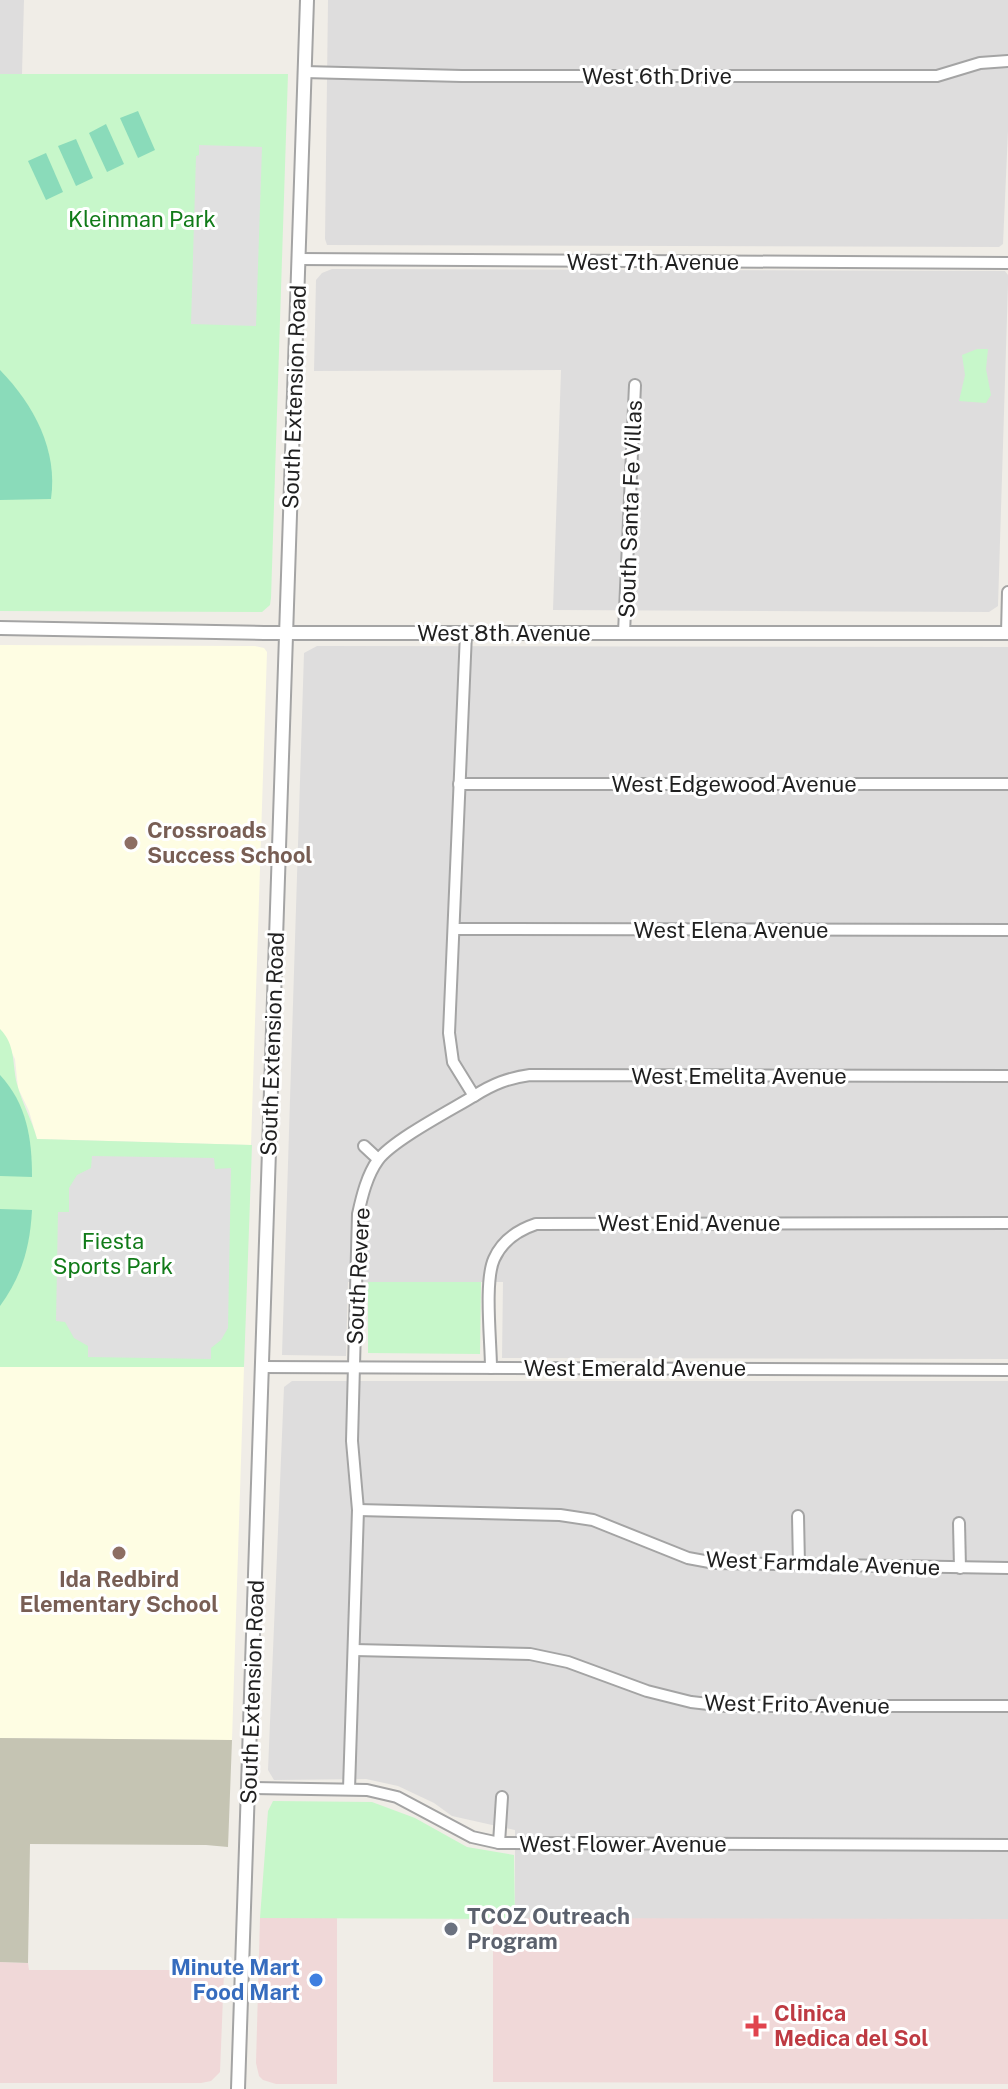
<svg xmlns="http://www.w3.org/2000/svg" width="1008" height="2089" viewBox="0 0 1008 2089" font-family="'Public Sans',sans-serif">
<rect width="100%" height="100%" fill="#f0ede7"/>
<!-- residential -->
<g fill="#dedddd">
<path d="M 0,0 L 24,0 L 22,74 L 0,74 Z"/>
<path d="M 328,0 L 1008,0 L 1008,131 L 1003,244 L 999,247 L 327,245 L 325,239 Z"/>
<path d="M 332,269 L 1005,271 L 1008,275 L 1008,284 L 998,606 L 989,612 L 553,610 L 561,370 L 314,371 L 316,280 L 322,273 Z"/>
<path d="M 317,646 L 1008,647 L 1008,1359 L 502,1358 L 503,1282 L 348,1282 L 346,1356 L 282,1355 L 304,653 Z"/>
<path d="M 292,1381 L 1008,1381 L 1008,1919 L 515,1919 L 515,1830 L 452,1816 L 434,1803 L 398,1786 L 366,1779 L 274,1780 L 268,1770 L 284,1387 Z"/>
</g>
<!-- commercial -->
<g fill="#f0d8d8">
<path d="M 260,1918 L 337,1918 L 337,2084 L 276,2084 L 263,2080 L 259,2076 L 256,2063 Z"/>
<path d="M 493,1918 L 1008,1919 L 1008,2084 L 493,2082 Z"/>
<path d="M 0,1962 L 28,1963 L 29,1970 L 203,1970 L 224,1972 L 220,2072 L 211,2081 L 201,2083 L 0,2083 Z"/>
</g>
<!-- education -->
<g fill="#fefde3">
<path d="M 0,645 L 255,646 L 264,648 L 267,652 L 251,1145 L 37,1139 L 29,1111 L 18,1088 L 15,1059 L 0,1029 Z"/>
<path d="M 0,1367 L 244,1367 L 232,1740 L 0,1738 Z"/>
</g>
<!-- construction -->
<path fill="#c5c4b3" d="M 0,1738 L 232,1740 L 228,1847 L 206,1845 L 30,1844 L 28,1963 L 0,1962 Z"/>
<!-- park -->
<g fill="#c7f7ca">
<path d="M 0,74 L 288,74 L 271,598 L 270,605 L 262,612 L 0,611 Z"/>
<path d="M 977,349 L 988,349 L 986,369 L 991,395 L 986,403 L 959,401 L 965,375 L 962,355 Z"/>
<path d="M 0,1029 C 16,1045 12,1064 17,1084 C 22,1103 32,1120 37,1139 L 252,1145 L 244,1367 L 0,1367 Z"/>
<path d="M 368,1282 L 481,1282 L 480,1354 L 368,1353 Z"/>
<path d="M 273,1801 L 372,1802 L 415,1818 L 467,1847 L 514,1855 L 515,1919 L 260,1918 L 268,1811 Z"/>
</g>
<!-- pitch -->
<g fill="#8adbba">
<path d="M 138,111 L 155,150 L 138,158 L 120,118 Z"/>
<path d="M 106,124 L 124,164 L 107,172 L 89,133 Z"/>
<path d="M 76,139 L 93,178 L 76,186 L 58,146 Z"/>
<path d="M 46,153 L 63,192 L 46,200 L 28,161 Z"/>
<path d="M 0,370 C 34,405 58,450 51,499 L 0,500 Z"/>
<path d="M 0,1075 C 27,1104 32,1139 32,1177 L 0,1176 Z"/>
<path d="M 0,1209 L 32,1210 C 30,1247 22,1276 0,1306 Z"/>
</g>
<!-- parking -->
<g fill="#e0e0e0">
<path d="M 199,145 L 262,147 L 256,326 L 191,324 L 196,156 L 199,155 Z"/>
<path d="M 92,1156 L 214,1158 L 215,1169 L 231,1168 L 228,1328 L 221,1340 L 211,1348 L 211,1359 L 88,1357 L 88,1346 L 74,1338 L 65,1322 L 56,1321 L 58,1212 L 69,1212 L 69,1188 L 77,1175 L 91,1168 Z"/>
</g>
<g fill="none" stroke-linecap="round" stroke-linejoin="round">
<!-- minor casing -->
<g stroke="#a4a4a4" stroke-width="14">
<g id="minor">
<path d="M 304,72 L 462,76 L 937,76 L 980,63 L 1008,61"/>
<path d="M 298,259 L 1008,263"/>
<path d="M 624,633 L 635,385"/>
<path d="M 1007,633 L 1008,592"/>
<path d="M 459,784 L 1008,784"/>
<path d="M 454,929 L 1008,930"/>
<path d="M 474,1096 C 493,1084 508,1078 530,1075 L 1008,1076"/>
<path d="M 364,1146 L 378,1159"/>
<path d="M 261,1367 L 1008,1370"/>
<path d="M 491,1368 C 491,1342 484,1281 494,1259 C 502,1241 518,1230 536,1224 L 1008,1223"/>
<path d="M 358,1510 L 560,1515 L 593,1520 L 688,1558 L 715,1563 L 1008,1568"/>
<path d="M 798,1516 L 799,1565"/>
<path d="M 959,1523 L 960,1568"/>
<path d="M 354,1650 L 530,1654 L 568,1662 L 647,1691 L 691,1702 L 726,1706 L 1008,1706"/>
<path d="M 249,1788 L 367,1790 L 397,1797 L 472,1837 L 499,1843 L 1008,1845"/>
<path d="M 349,1789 L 358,1510 L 352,1441 L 358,1214 C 362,1196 367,1175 378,1160 C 393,1140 451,1110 474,1096 L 453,1062 L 449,1033 L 466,633"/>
<path d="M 499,1843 L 502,1797"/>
</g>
</g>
<!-- tertiary casing -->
<g stroke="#a4a4a4" stroke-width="16">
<g id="tertiary">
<path d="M 0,628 L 264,633 L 1008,633"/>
<path d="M 238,2089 L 307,0"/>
</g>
</g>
<!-- minor -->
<use href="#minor" stroke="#fff" stroke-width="10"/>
<!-- tertiary -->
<use href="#tertiary" stroke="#fff" stroke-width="12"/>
</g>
<!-- markers -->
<g fill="#8d6e63" stroke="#fff" stroke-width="3">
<circle cx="131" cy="843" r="8"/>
<circle cx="119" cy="1553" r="8"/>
</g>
<circle fill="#6b7280" stroke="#fff" stroke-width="3" cx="451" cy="1929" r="8"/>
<circle fill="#3f7fe0" stroke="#fff" stroke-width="3" cx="316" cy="1980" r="8"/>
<path fill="#e0444e" stroke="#fff" stroke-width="3" d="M752 2014h8v8h8v8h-8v8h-8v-8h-8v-8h8z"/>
<g text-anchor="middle" stroke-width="6" stroke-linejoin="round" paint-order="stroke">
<!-- street labels -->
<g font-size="22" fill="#202020" stroke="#fff">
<text x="657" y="84">West 6th Drive</text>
<text x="653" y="270">West 7th Avenue</text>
<text transform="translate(294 397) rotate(-88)" y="8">South Extension Road</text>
<text transform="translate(630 509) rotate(-88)" y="8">South Santa Fe Villas</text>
<text x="504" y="641">West 8th Avenue</text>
<text x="734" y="792">West Edgewood Avenue</text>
<text x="731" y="938">West Elena Avenue</text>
<text transform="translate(272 1044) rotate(-88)" y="8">South Extension Road</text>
<text x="739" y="1084">West Emelita Avenue</text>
<text x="689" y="1231">West Enid Avenue</text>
<text transform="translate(358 1276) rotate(-87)" y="8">South Revere</text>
<text x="635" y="1376">West Emerald Avenue</text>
<text transform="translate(823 1563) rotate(2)" y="8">West Farmdale Avenue</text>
<text transform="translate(252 1692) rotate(-88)" y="8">South Extension Road</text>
<text transform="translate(797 1704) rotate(1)" y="8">West Frito Avenue</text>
<text x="623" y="1852">West Flower Avenue</text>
</g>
<!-- park labels -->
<g font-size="22" fill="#117b19" stroke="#fff">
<text x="142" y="227">Kleinman Park</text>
<text x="113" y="1249">Fiesta<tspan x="113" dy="25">Sports Park</tspan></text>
</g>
<!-- education labels -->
<g font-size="22" font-weight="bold" fill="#785e54" stroke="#fff" text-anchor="start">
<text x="147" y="838">Crossroads<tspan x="147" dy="25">Success School</tspan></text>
<text x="119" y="1587" text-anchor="middle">Ida Redbird<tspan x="119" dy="25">Elementary School</tspan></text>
</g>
<!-- worship labels -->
<g font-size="22" font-weight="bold" fill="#5b616d" stroke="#fff" text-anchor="start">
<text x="467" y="1924">TCOZ Outreach<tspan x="467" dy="25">Program</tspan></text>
</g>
<!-- shop labels -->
<g font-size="22" font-weight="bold" fill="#366cbe" stroke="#fff" text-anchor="end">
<text x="300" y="1975">Minute Mart<tspan x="300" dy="25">Food Mart</tspan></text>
</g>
<!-- health labels -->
<g font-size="22" font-weight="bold" fill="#be3a42" stroke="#fff" text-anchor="start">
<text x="774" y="2021">Clinica<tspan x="774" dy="25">Medica del Sol</tspan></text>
</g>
</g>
</svg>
